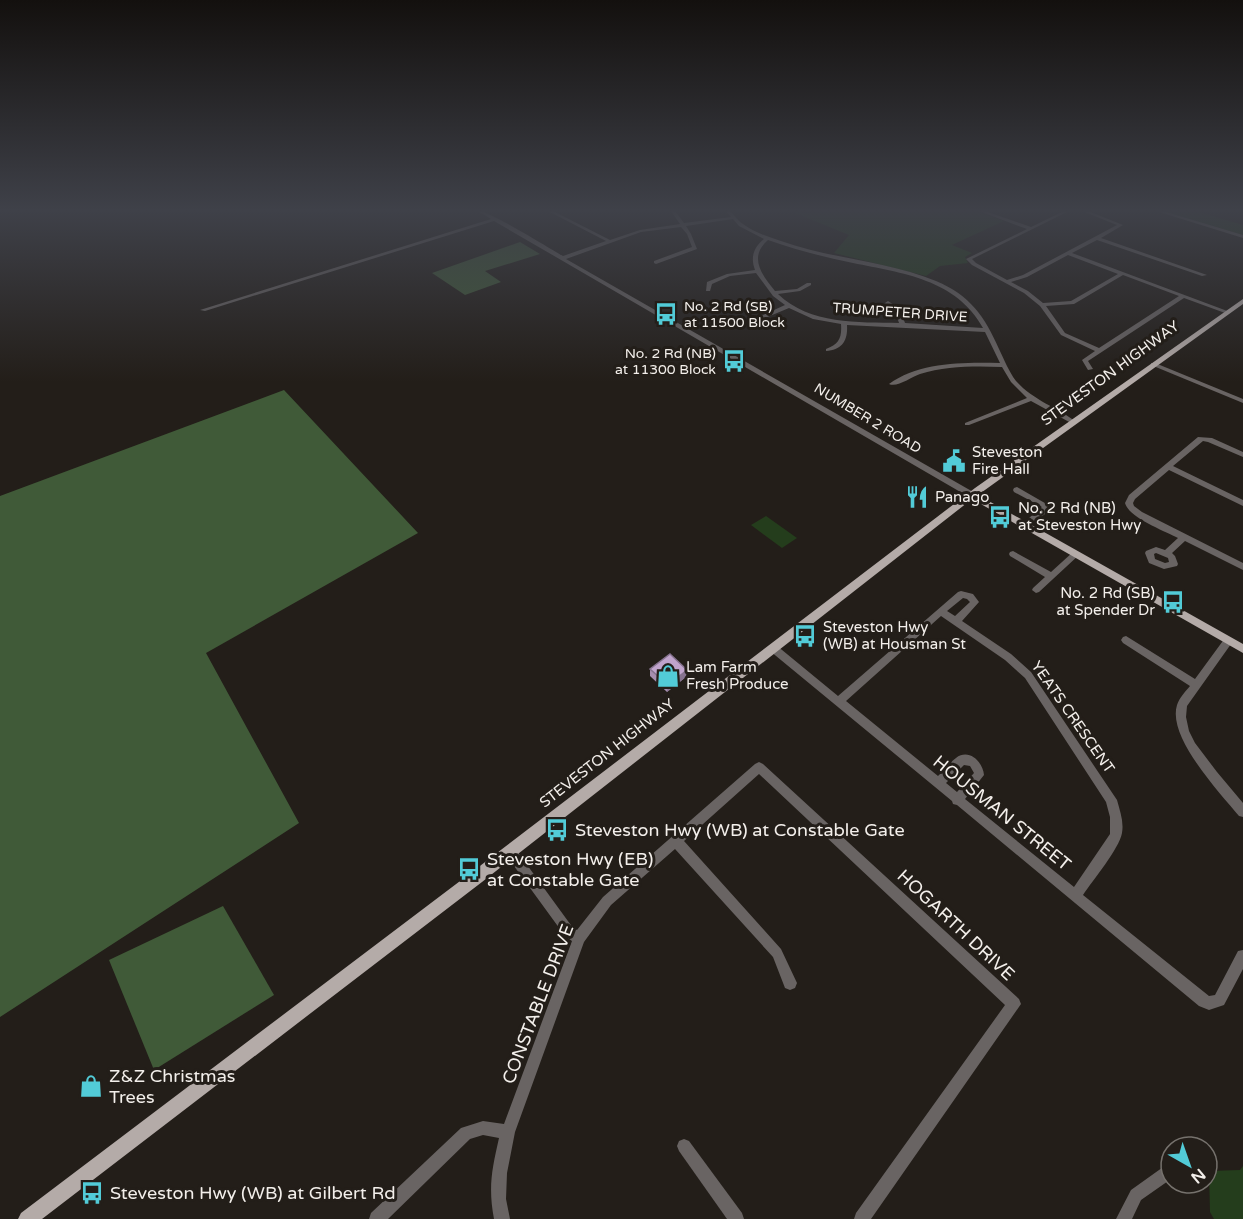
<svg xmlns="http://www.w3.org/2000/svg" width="1243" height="1219" viewBox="0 0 1243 1219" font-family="'Varela Round',sans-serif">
<rect width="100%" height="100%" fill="#231e19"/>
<!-- green -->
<g fill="#243d1c">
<path d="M 790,211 L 806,213 L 816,211 L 976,211 L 1004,221 L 952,245 L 972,253 L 965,257 L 968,263 L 940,266 L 926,276 L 834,253 L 849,235 Z"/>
<path d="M 1163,211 L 1195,211 L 1243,225 L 1243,235 Z"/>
<path d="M 766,516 L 797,538 L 782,548 L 751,525 Z"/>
<path d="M 1243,1166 L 1243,1219 L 1214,1219 L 1210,1212 L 1209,1171 L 1240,1170 Z"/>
</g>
<!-- forest -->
<g fill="#405a38">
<path d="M 520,242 L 540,254 L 485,271 L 501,282 L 465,295 L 432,273 Z"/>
<path d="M 284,390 L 418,533 L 206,653 L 299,823 L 0,1017 L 0,496 Z"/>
<path d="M 223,906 L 274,995 L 154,1070 L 109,960 Z"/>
</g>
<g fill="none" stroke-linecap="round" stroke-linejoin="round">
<!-- minor -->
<g fill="#696463" fill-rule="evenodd">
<path d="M 478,211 C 490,211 547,247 563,256 L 606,241 L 548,211 L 553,211 L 610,240 L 640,230 L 680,224 L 671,211 L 675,211 L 684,223 L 731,217 L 726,211 L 730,211 C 734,215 738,221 743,224 C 754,232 768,237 781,241 C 831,259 888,261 936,281 C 970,295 985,317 999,349 C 1004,359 1009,372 1016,381 C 1034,401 1057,407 1076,422 L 1073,424 L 1071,423 L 1031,401 L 969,425 L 965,425 L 965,423 L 1027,398 L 1011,382 L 1002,367 C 974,366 946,366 920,374 C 911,377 897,388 889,384 C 919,362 964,362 1000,363 L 985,332 L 847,325 C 848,341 842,350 826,351 L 826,349 C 839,344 842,338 841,324 L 813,319 L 789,308 L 765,318 L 761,318 L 761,316 L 785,305 L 773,296 L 756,273 L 730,276 L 712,284 L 710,291 L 706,291 L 707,282 L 727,274 L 755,270 C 750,257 754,247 764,239 L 739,226 L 733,219 L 686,226 L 691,234 L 697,249 L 656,264 L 654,263 L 654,261 L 692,247 L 687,234 L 681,227 L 641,232 L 566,259 L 975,493 L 976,495 L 975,497 L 969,497 L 494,221 L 205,311 L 200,310 L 491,219 ZM 768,240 C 796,250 824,257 853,263 C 902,273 956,279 983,328 L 905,323 L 900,309 L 888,301 L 885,303 L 895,311 L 899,323 C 858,322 810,325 778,294 L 800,291 L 811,285 L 811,283 L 807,283 L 797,289 L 775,291 C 762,275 748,257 768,240 Z"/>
<path d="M 979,211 L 985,211 L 1031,227 L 1064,211 L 1069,211 L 972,259 L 976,263 L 1007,280 L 1023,275 L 1117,225 L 1082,211 L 1088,211 L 1123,225 L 1101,238 L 1207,275 L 1202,276 L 1097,240 L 1072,253 L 1230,312 L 1225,313 L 1184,298 L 1088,361 L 1093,369 L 1088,370 L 1082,360 L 1095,351 L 1061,335 L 1040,306 L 1024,293 L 972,265 L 966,259 L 1027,229 ZM 1068,255 L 1118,274 L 1071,301 L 1043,303 L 1028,291 L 1011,282 L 1027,277 ZM 1123,275 L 1179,296 L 1099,348 L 1065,333 L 1046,306 L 1074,304 Z"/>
<path d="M 1156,211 L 1163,211 L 1243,235 L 1243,238 Z"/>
<path d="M 1151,363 L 1155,363 L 1243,399 L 1243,403 L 1151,365 Z"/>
<path d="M 1198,437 L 1212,438 L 1243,452 L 1243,457 L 1208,442 L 1203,441 L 1173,466 L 1243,500 L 1243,506 L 1169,470 L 1135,499 L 1133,503 L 1134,506 L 1142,512 L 1243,563 L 1243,570 L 1185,541 L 1172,553 L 1175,556 L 1178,564 L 1177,566 L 1164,569 L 1149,563 L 1145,553 L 1146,551 L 1156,547 L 1165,550 L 1178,538 C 1165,531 1129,518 1125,503 L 1129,495 ZM 1156,553 L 1168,558 L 1169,562 L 1165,563 L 1155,559 L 1154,554 Z"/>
<path d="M 1017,487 L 1050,506 L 1049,511 L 1026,528 L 1022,525 L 1023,523 L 1042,507 L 1014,492 L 1013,490 L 1014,488 Z"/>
<path d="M 1013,551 L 1051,572 L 1073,552 L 1079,552 L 1080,554 L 1039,592 L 1036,593 L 1032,590 L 1033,588 L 1045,577 L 1010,556 L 1009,554 L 1010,552 Z"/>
<path d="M 961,591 L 973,594 L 979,602 L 962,621 L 1011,654 L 1031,672 L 1117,800 C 1120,811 1124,822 1122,833 C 1119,849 1093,880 1083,895 L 1209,996 L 1215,995 L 1238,951 L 1243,950 L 1243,969 L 1224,1005 L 1209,1010 L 1199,1006 L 957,805 L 953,804 L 952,801 L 770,651 L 768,648 L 770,645 L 776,645 L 838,696 L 958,592 ZM 963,598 L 967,599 L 970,602 L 955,616 L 947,611 ZM 941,616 L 1005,660 L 1025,678 L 1106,802 L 1110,817 L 1110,834 L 1074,887 L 965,799 L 984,775 C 983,762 969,748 956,758 C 949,763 944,771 938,776 L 846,701 ZM 964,765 L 970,766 L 974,773 L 957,792 L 946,783 Z"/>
<path d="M 1126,636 L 1195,679 L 1225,638 L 1231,638 L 1233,641 L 1231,644 L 1187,706 L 1186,717 L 1189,731 L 1195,743 L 1217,772 L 1243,803 L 1243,817 L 1239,816 C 1220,793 1167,737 1177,705 C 1179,698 1186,691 1190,686 L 1123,643 L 1121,640 L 1123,637 Z"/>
<path d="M 759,762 L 763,764 L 1019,999 L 1021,1004 L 871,1219 L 854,1219 L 856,1213 L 1005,1005 L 759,774 L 684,841 L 781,949 L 797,983 L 795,988 L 790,990 L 785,988 L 773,957 L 675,849 L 611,905 L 584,942 L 515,1132 L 507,1173 L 506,1199 L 510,1219 L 494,1219 C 488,1187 492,1169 499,1138 L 483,1135 L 470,1139 L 388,1219 L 369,1219 L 371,1213 L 461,1128 L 483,1121 L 504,1124 L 572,941 L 565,936 L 506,855 L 504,851 L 506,847 L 510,845 L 514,847 L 573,928 L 577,930 L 603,897 L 755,764 Z"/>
<path d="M 684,1139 L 689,1141 L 742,1213 L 744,1219 L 727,1219 L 679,1151 L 677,1146 L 679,1141 Z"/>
<path d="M 1171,1162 L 1171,1179 L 1141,1200 L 1132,1219 L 1116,1219 L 1131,1190 L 1166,1165 Z"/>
</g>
<!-- major -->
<path fill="#b4aba8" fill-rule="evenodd" d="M 1243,299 L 1243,304 L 978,495 L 1243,644 L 1243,653 L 972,499 L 482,882 L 42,1219 L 18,1219 L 21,1213 L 472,872 L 975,488 Z"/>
</g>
<!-- wall -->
<path fill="#a58daf" d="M 650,669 L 686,677 L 667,692 L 650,676 Z"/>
<!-- shaded-wall -->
<path fill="#86738f" d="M 687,670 L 686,677 L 667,692 L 668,685 Z"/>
<!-- building -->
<path fill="#c0a4cc" stroke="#86738f" stroke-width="1.5" d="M 670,654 L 687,670 L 668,685 L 650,669 Z"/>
<!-- sky -->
<linearGradient id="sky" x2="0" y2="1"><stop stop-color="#13100e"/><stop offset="0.55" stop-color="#3f4149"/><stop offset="1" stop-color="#3f4149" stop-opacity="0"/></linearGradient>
<rect width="1243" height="382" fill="url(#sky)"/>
<!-- icons -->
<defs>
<g id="bus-bare" transform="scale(1.8)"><path d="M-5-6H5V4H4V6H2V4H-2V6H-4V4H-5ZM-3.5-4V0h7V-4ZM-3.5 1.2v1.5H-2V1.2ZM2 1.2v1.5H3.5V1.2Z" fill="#52cbd7" stroke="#231e19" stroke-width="2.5" paint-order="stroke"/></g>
<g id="civic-bare" transform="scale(1.8)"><path d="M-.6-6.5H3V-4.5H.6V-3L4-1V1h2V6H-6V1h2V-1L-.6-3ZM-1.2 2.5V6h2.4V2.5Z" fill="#52cbd7" stroke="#231e19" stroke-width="2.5" paint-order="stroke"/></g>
<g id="restaurant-bare" transform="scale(1.8)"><path d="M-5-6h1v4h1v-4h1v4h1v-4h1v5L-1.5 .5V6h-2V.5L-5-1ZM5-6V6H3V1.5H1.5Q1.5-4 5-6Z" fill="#52cbd7" stroke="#231e19" stroke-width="2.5" paint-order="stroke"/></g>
<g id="shop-bare" transform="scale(1.8)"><path d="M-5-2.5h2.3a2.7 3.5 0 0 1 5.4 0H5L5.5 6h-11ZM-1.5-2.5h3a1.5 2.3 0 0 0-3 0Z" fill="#52cbd7" stroke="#231e19" stroke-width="2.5" paint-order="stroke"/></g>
</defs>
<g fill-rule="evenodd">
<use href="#bus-bare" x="666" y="314"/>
<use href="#bus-bare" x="734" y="361"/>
<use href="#civic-bare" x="954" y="461"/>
<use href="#restaurant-bare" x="917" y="497"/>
<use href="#bus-bare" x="1000" y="517"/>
<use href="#bus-bare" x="1173" y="602"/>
<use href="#bus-bare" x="805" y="636"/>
<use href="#shop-bare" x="668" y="676"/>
<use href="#bus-bare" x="557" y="830"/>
<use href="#bus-bare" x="469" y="869"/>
<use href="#shop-bare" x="91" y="1086"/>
<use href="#bus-bare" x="92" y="1193"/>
</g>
<g text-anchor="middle" stroke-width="6" stroke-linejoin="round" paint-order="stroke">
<!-- far-poi labels -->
<g font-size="14" fill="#f3efeb" stroke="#231e19" text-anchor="start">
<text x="684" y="311">No. 2 Rd (SB)<tspan x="684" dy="16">at 11500 Block</tspan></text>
<text x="716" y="358" text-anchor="end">No. 2 Rd (NB)<tspan x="716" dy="16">at 11300 Block</tspan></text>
</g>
<!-- far-street labels -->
<g font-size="14" fill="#f3efeb" stroke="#231e19">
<text transform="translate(900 312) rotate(4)" y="5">TRUMPETER DRIVE</text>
<text transform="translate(868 418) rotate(31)" y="5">NUMBER 2 ROAD</text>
</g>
<!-- street labels -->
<g font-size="15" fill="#f3efeb" stroke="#231e19">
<text transform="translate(1110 373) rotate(-36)" y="5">STEVESTON HIGHWAY</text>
<text transform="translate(1073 717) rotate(55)" y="5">YEATS CRESCENT</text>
<text transform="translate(607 753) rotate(-38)" y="5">STEVESTON HIGHWAY</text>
</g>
<!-- poi labels -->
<g font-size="15" fill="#f3efeb" stroke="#231e19" text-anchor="start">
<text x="972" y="457">Steveston<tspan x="972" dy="17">Fire Hall</tspan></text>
<text x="935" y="502">Panago</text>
<text x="1018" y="513">No. 2 Rd (NB)<tspan x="1018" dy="17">at Steveston Hwy</tspan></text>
<text x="1155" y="598" text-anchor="end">No. 2 Rd (SB)<tspan x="1155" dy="17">at Spender Dr</tspan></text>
<text x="823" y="632">Steveston Hwy<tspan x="823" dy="17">(WB) at Housman St</tspan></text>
<text x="686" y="672">Lam Farm<tspan x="686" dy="17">Fresh Produce</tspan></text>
</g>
<!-- near-street labels -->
<g font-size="18" fill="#f3efeb" stroke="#231e19">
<text transform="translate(1002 813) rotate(39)" y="6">HOUSMAN STREET</text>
<text transform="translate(956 925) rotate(43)" y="6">HOGARTH DRIVE</text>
<text transform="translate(538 1004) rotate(-69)" y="6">CONSTABLE DRIVE</text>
</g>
<!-- near-poi labels -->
<g font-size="18" fill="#f3efeb" stroke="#231e19" text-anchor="start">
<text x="575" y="836">Steveston Hwy (WB) at Constable Gate</text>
<text x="487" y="865">Steveston Hwy (EB)<tspan x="487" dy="21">at Constable Gate</tspan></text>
<text x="109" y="1082">Z&amp;Z Christmas<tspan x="109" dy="21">Trees</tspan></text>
<text x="110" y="1199">Steveston Hwy (WB) at Gilbert Rd</text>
</g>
</g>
<!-- north arrow -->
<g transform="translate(1189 1165) rotate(140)"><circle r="28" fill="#231e19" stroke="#76726d" stroke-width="1.5"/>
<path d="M0-4.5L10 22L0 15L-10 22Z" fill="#52cbd7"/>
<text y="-9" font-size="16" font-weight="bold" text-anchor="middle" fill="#f3efeb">N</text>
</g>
</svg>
